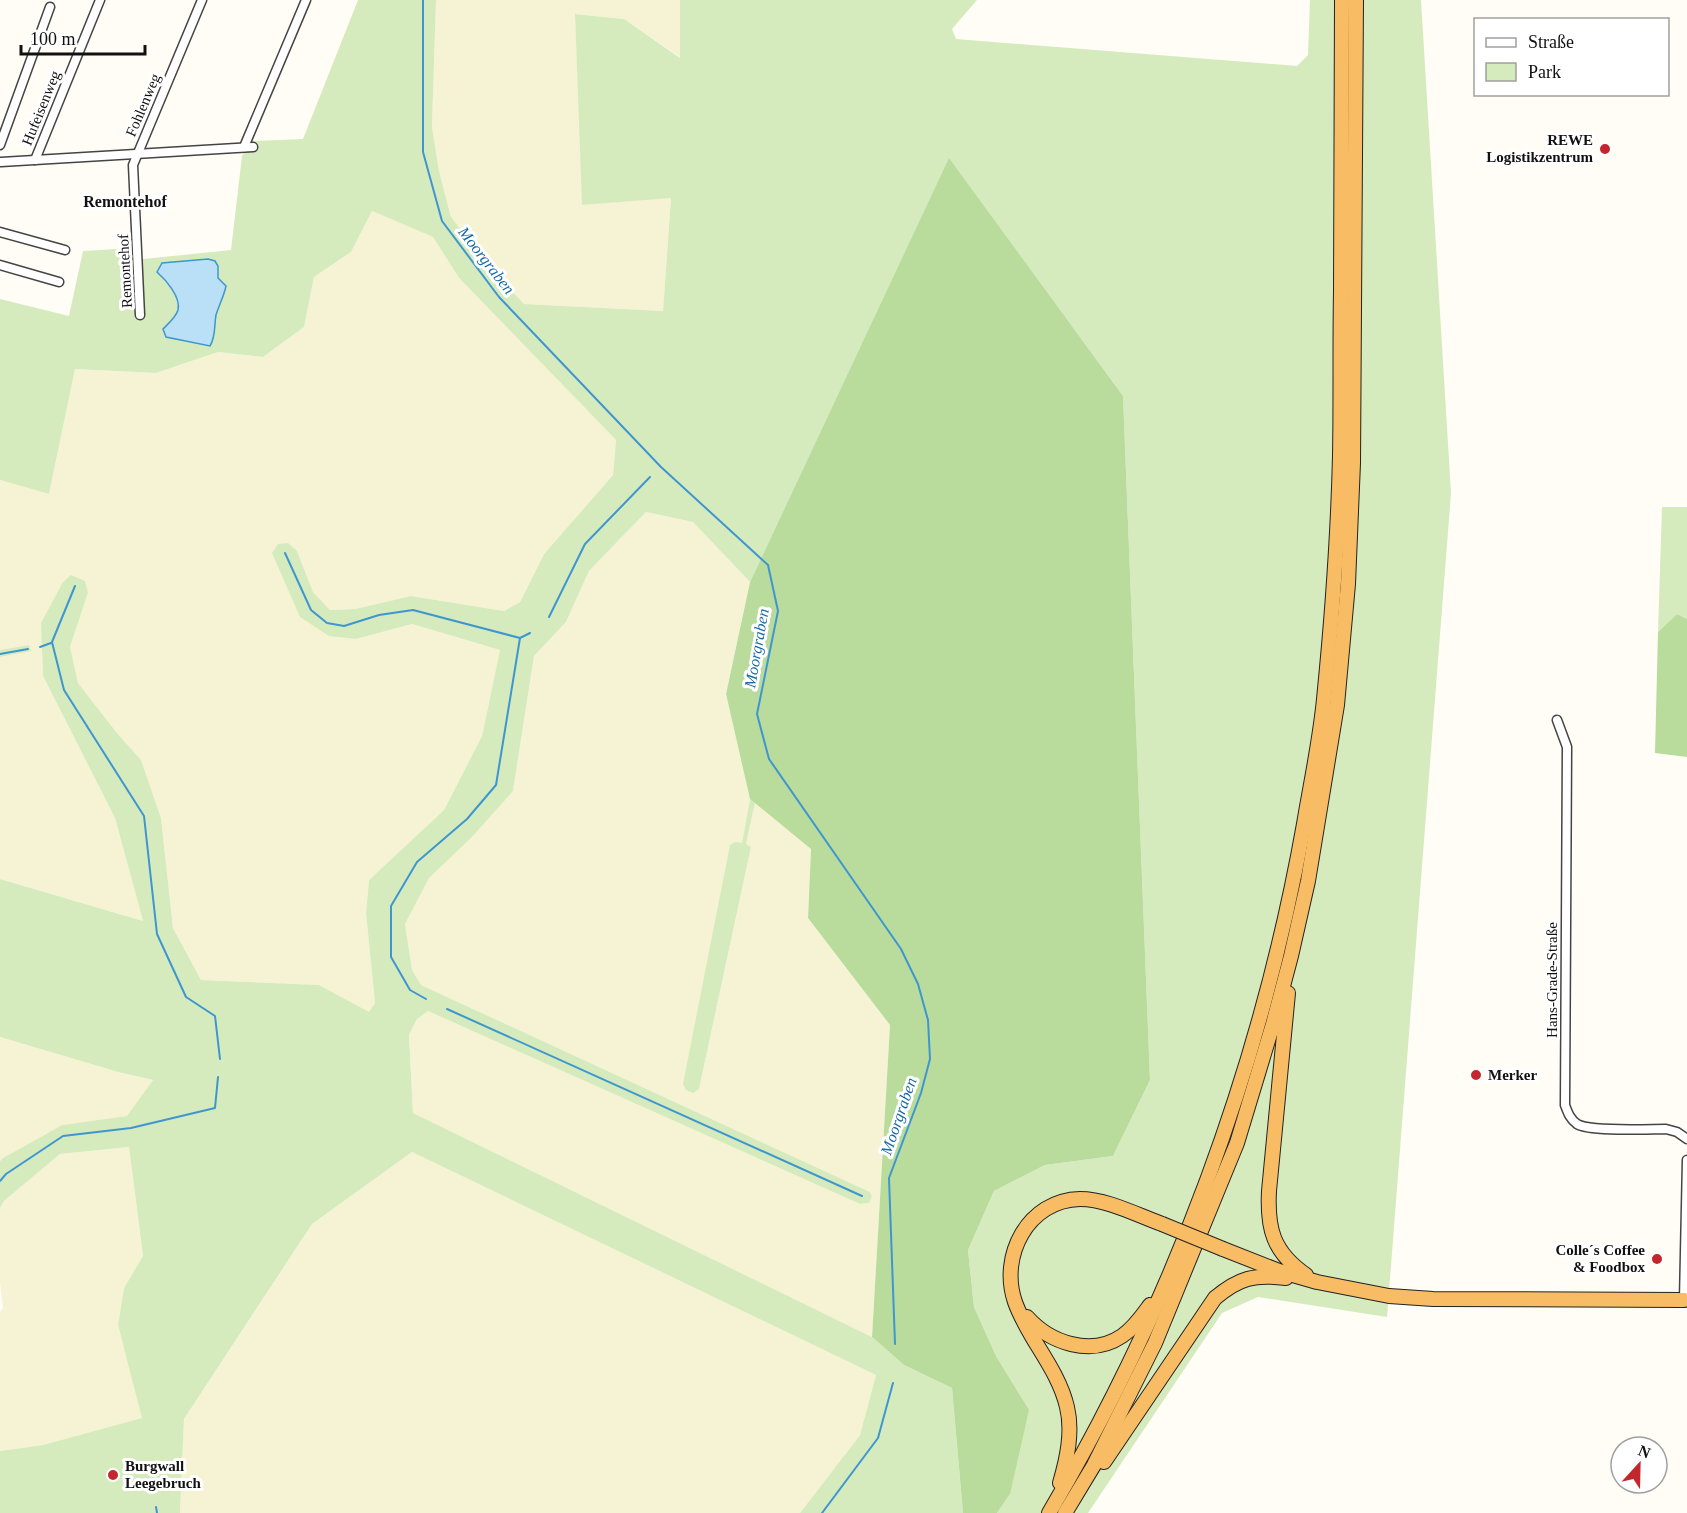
<svg xmlns="http://www.w3.org/2000/svg" width="1687" height="1513" viewBox="0 0 1687 1513" font-family="'Times New Roman',serif">
<rect width="100%" height="100%" fill="#fffdf5"/>
<!-- farmland -->
<g fill="#f6f3d4">
<path d="M 436,0 L 680,0 L 681,58 L 624,19 L 575,14 L 583,205 L 671,197 L 663,311 L 524,304 L 492,269 L 451,217 L 439,171 L 432,127 Z"/>
<path d="M 372,211 L 433,237 L 459,278 L 616,440 L 613,475 L 544,554 L 520,602 L 504,611 L 411,596 L 355,609 L 330,610 L 313,592 L 297,551 L 272,553 L 356,639 L 412,624 L 500,650 L 482,736 L 444,810 L 369,880 L 366,913 L 375,1003 L 369,1013 L 319,985 L 201,980 L 173,928 L 161,818 L 141,760 L 117,733 L 78,683 L 70,647 L 88,593 L 42,651 L 43,676 L 115,818 L 143,921 L 0,879 L 0,657 L 30,651 L 29,645 L 0,650 L 0,480 L 49,494 L 75,369 L 156,373 L 218,352 L 263,357 L 304,327 L 314,277 L 351,252 Z"/>
<path d="M 646,512 L 693,522 L 750,582 L 726,694 L 750,799 L 699,1089 L 751,847 L 746,844 L 755,803 L 811,848 L 808,918 L 890,1025 L 872,1337 L 413,1113 L 409,1035 L 417,1019 L 428,1011 L 860,1204 L 869,1203 L 872,1197 L 870,1192 L 421,985 L 412,970 L 405,924 L 428,878 L 473,836 L 513,791 L 534,656 L 566,622 L 589,571 Z"/>
<path d="M 0,1037 L 118,1072 L 153,1080 L 128,1116 L 62,1125 L 3,1158 L 0,1161 Z"/>
<path d="M 129,1147 L 143,1257 L 124,1288 L 118,1325 L 143,1418 L 43,1445 L 0,1451 L 0,1312 L 3,1308 L 0,1283 L 0,1208 L 4,1201 L 60,1154 Z"/>
<path d="M 412,1152 L 876,1375 L 860,1435 L 800,1513 L 180,1513 L 184,1419 L 312,1224 Z"/>
</g>
<!-- green -->
<g fill="#d5ebbd">
<path d="M 358,0 L 436,0 L 432,127 L 439,171 L 451,217 L 492,269 L 524,304 L 663,311 L 671,198 L 582,205 L 575,14 L 624,19 L 680,58 L 680,0 L 977,0 L 952,29 L 956,39 L 1297,66 L 1308,55 L 1310,0 L 1421,0 L 1451,493 L 1387,1317 L 1258,1297 L 1222,1313 L 1088,1513 L 997,1513 L 1010,1494 L 997,1358 L 974,1307 L 968,1250 L 994,1191 L 1045,1165 L 1113,1156 L 1150,1080 L 1123,396 L 949,159 L 750,582 L 693,522 L 646,512 L 589,571 L 566,622 L 534,656 L 513,791 L 473,836 L 429,878 L 405,924 L 412,970 L 421,985 L 870,1192 L 872,1197 L 869,1203 L 860,1204 L 428,1011 L 417,1019 L 409,1035 L 413,1113 L 872,1337 L 904,1365 L 952,1388 L 963,1513 L 800,1513 L 860,1435 L 876,1375 L 412,1152 L 312,1224 L 184,1419 L 180,1513 L 0,1513 L 0,1451 L 43,1445 L 142,1418 L 118,1325 L 124,1288 L 143,1256 L 129,1147 L 60,1154 L 4,1201 L 0,1208 L 0,1161 L 3,1158 L 62,1125 L 127,1116 L 153,1080 L 118,1072 L 0,1037 L 0,879 L 143,921 L 115,818 L 43,676 L 41,623 L 63,582 L 71,575 L 85,581 L 88,593 L 70,647 L 78,683 L 117,733 L 141,760 L 161,818 L 173,928 L 201,980 L 319,985 L 369,1012 L 375,1003 L 366,913 L 369,880 L 444,810 L 482,736 L 500,650 L 412,624 L 356,639 L 329,636 L 300,617 L 272,553 L 278,544 L 288,543 L 297,551 L 313,592 L 330,610 L 355,609 L 411,596 L 504,611 L 520,602 L 544,554 L 613,475 L 616,440 L 459,278 L 433,237 L 372,211 L 351,252 L 314,277 L 304,327 L 263,357 L 218,352 L 156,373 L 75,369 L 49,494 L 0,480 L 0,299 L 69,316 L 83,251 L 133,248 L 134,260 L 231,250 L 242,156 L 252,141 L 303,139 Z"/>
<path d="M 1662,507 L 1687,507 L 1687,619 L 1677,614 L 1658,632 Z"/>
<path d="M 29,645 L 31,651 L 0,657 L 0,650 Z"/>
<path d="M 750,799 L 755,803 L 746,844 L 751,847 L 699,1089 L 693,1093 L 686,1090 L 683,1084 L 730,845 L 735,842 L 742,843 Z"/>
</g>
<!-- forest -->
<g fill="#b9dc9c">
<path d="M 949,158 L 1123,396 L 1150,1080 L 1113,1156 L 1045,1165 L 994,1191 L 968,1250 L 974,1307 L 997,1358 L 1029,1410 L 1010,1494 L 997,1513 L 963,1513 L 952,1388 L 904,1365 L 872,1337 L 890,1025 L 808,918 L 811,849 L 750,799 L 726,694 L 750,582 Z"/>
<path d="M 1677,614 L 1687,619 L 1687,757 L 1655,753 L 1658,632 Z"/>
</g>
<!-- water -->
<path fill="#b9e0f7" stroke="#3f96cf" stroke-width="1.5" d="M 208,259 L 215,261 L 218,266 L 218,278 L 226,286 C 224,296 219,305 216,315 C 214,326 216,336 210,346 L 166,337 L 163,329 C 168,324 176,317 178,310 C 181,297 166,280 157,272 L 162,263 Z"/>
<g fill="none" stroke-linecap="round" stroke-linejoin="round">
<!-- stream -->
<g stroke="#3f96cf" stroke-width="2">
<path d="M 423,0 L 423,152 L 442,221 L 499,297 L 661,467 L 768,565 L 778,611 L 757,714 L 769,759 L 901,949 L 918,984 L 928,1020 L 930,1059 L 921,1093 L 889,1178 L 895,1344"/>
<path d="M 285,553 L 311,610 L 327,623 L 344,626 L 379,615 L 413,610 L 520,638"/>
<path d="M 75,586 L 52,642 L 64,690 L 144,816 L 157,934 L 186,997 L 215,1016 L 220,1059"/>
<path d="M 549,617 L 585,544 L 650,477"/>
<path d="M 40,647 L 51,643"/>
<path d="M 0,654 L 28,649"/>
<path d="M 426,999 L 410,990 L 391,957 L 391,906 L 417,862 L 467,819 L 496,785 L 520,638 L 530,633"/>
<path d="M 447,1009 L 862,1196"/>
<path d="M 0,1181 L 6,1174 L 63,1136 L 131,1128 L 215,1108 L 218,1077"/>
<path d="M 156,1507 L 157,1513"/>
<path d="M 822,1513 L 878,1438 L 893,1383"/>
</g>
<!-- minor casing -->
<g stroke="#444" stroke-width="11">
<g id="minor">
<path d="M 0,145 L 50,7"/>
<path d="M 244,147 L 306,0"/>
<path d="M 35,160 L 100,0"/>
<path d="M 1,162 L 253,147"/>
<path d="M 0,232 L 65,250"/>
<path d="M 0,265 L 59,282"/>
<path d="M 140,315 L 133,165 L 202,0"/>
<path d="M 1557,720 L 1567,747 L 1565,1105 C 1568,1113 1570,1119 1577,1124 C 1590,1132 1648,1129 1666,1129 L 1677,1132 L 1687,1139"/>
<path d="M 1684,1300 L 1687,1160"/>
</g>
</g>
<!-- trunk casing -->
<g stroke="#222" stroke-width="16">
<g id="trunk">
<path d="M 1288,993 L 1269,1191 C 1267,1229 1273,1252 1306,1275"/>
<path d="M 1223,1249 L 1279,1271 L 1317,1282 L 1389,1296 L 1433,1299 L 1684,1300"/>
<path d="M 1027,1317 C 1050,1343 1091,1357 1122,1336 C 1134,1328 1142,1316 1150,1305"/>
<path d="M 1104,1462 L 1215,1298 C 1239,1278 1254,1274 1286,1278"/>
<path d="M 1060,1483 C 1067,1459 1073,1432 1067,1407 C 1058,1368 1028,1339 1015,1302 C 999,1256 1028,1200 1080,1199 C 1107,1199 1137,1215 1162,1224"/>
<path d="M 1049,1513 C 1174,1301 1261,1066 1304,824 C 1311,782 1320,741 1324,699 C 1332,619 1338,537 1340,456 C 1341,401 1340,346 1341,291 C 1341,194 1342,97 1342,0"/>
<path d="M 1065,1513 L 1094,1465 L 1155,1343 L 1237,1143 L 1273,1024 L 1291,956 L 1308,881 L 1337,705 L 1348,584 L 1353,463 L 1356,0"/>
</g>
</g>
<!-- minor -->
<use href="#minor" stroke="#fff" stroke-width="8"/>
<!-- trunk -->
<use href="#trunk" stroke="#f7bc64" stroke-width="14"/>
<!-- trunk-bridge casing -->
<g stroke="#222" stroke-width="16" stroke-linecap="butt">
<path id="trunk-bridge" d="M 1162,1224 L 1223,1249"/>
</g>
<!-- trunk-bridge -->
<use href="#trunk-bridge" stroke="#f7bc64" stroke-width="14"/>
</g>
<!-- markers -->
<g fill="#c4262e" stroke="#fff" stroke-width="2">
<circle cx="1605" cy="149" r="6"/>
<circle cx="1476" cy="1075" r="6"/>
<circle cx="1657" cy="1259" r="6"/>
<circle cx="113" cy="1475" r="6"/>
</g>
<g text-anchor="middle" stroke-width="6" stroke-linejoin="round" paint-order="stroke">
<!-- street labels -->
<g font-size="15" fill="#111" stroke="#fff">
<text transform="translate(143 105) rotate(-67)" y="5">Fohlenweg</text>
<text transform="translate(41 108) rotate(-68)" y="5">Hufeisenweg</text>
<text transform="translate(125 271) rotate(-93)" y="5">Remontehof</text>
<text transform="translate(1552 980) rotate(-90)" y="5">Hans-Grade-Straße</text>
</g>
<!-- poi labels -->
<g font-size="15" font-weight="bold" fill="#111" stroke="#fff" text-anchor="end">
<text x="1593" y="145">REWE<tspan x="1593" dy="17">Logistikzentrum</tspan></text>
<text x="1488" y="1080" text-anchor="start">Merker</text>
<text x="1645" y="1255">Colle´s Coffee<tspan x="1645" dy="17">&amp; Foodbox</tspan></text>
<text x="125" y="1471" text-anchor="start">Burgwall<tspan x="125" dy="17">Leegebruch</tspan></text>
</g>
<!-- neighbourhood labels -->
<g font-size="16" font-weight="bold" fill="#111" stroke="#fff">
<text x="125" y="207">Remontehof</text>
</g>
<!-- water labels -->
<g font-size="16" font-style="italic" fill="#1768a6" stroke="#fff">
<text transform="translate(487 260) rotate(52)" y="6">Moorgraben</text>
<text transform="translate(756 648) rotate(-80)" y="6">Moorgraben</text>
<text transform="translate(898 1116) rotate(-71)" y="6">Moorgraben</text>
</g>
</g>
<!-- legend -->
<rect x="1474" y="18" width="195" height="78" fill="#ffffff" stroke="#a0a0a0" stroke-width="1.5"/>
<rect x="1486" y="38" width="30" height="9" fill="#ffffff" stroke="#a0a0a0" stroke-width="1.5"/>
<text x="1528" y="48" font-size="18" fill="#111111">Straße</text>
<rect x="1486" y="63" width="30" height="18" fill="#d5ebbd" stroke="#a0a0a0" stroke-width="1.5"/>
<text x="1528" y="78" font-size="18" fill="#111111">Park</text>
<!-- north arrow -->
<g transform="translate(1639 1465) rotate(22)"><circle r="28" fill="#ffffff" stroke="#a0a0a0" stroke-width="1.5"/>
<path d="M0-4.5L10 22L0 15L-10 22Z" fill="#c4262e"/>
<text y="-9" font-size="16" font-weight="bold" text-anchor="middle" fill="#111111">N</text>
</g>
<!-- scale -->
<path d="M21 45v9h124v-9" fill="none" stroke="#111111" stroke-width="3"/>
<text x="30" y="45" font-size="18" fill="#111111" stroke="#ffffff" stroke-width="4.5" paint-order="stroke">100 m</text>
</svg>
